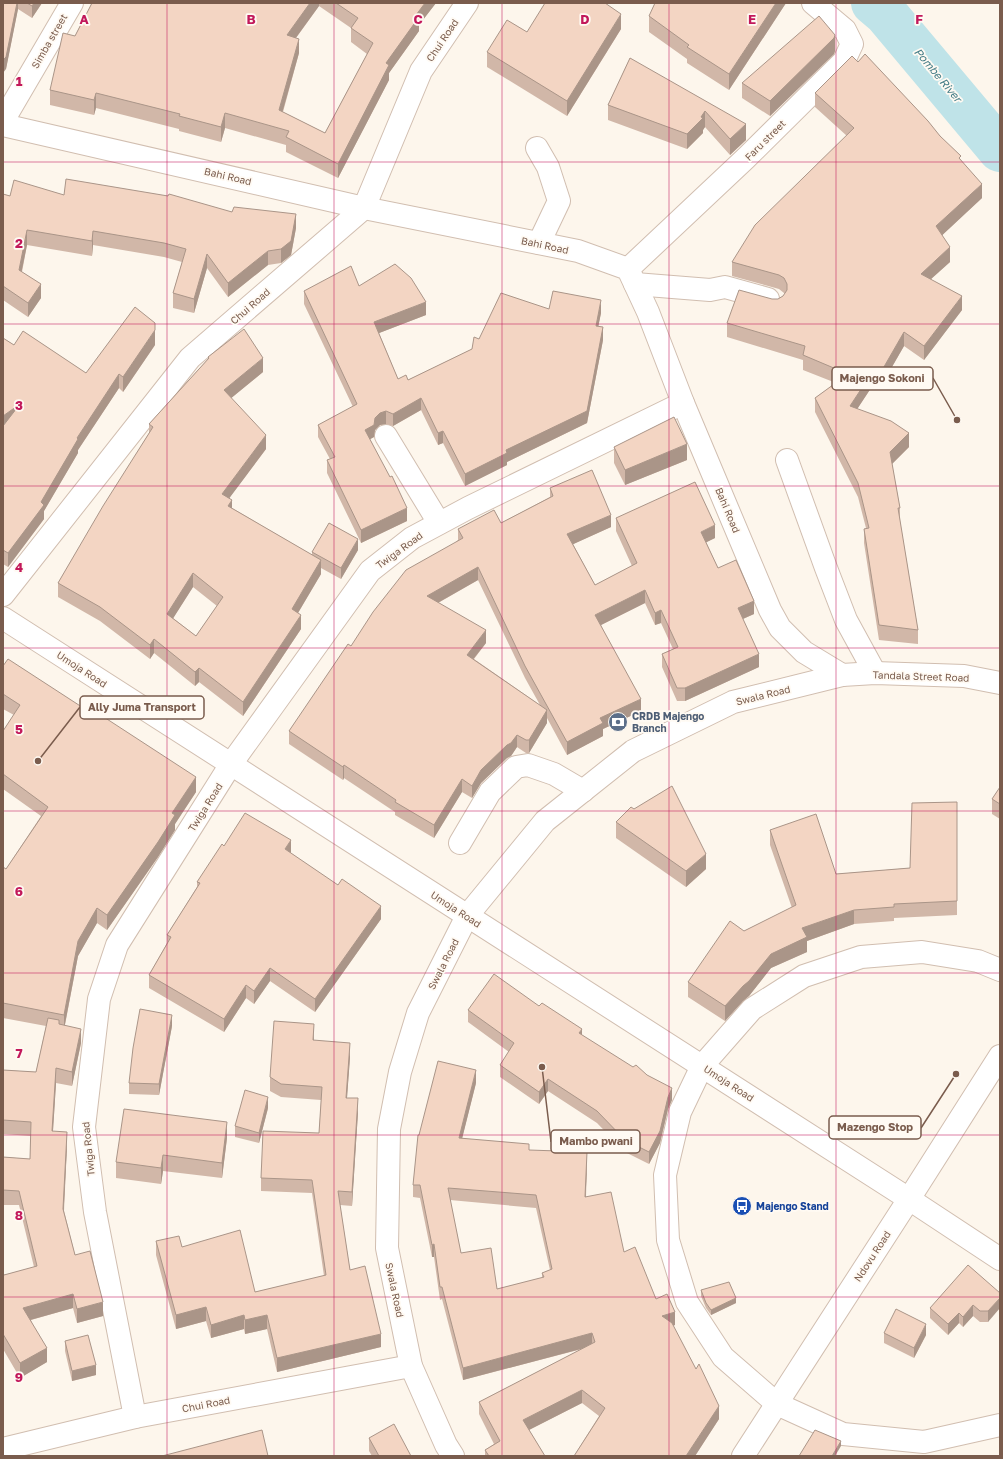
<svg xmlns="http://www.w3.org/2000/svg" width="1003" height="1459" viewBox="0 0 1003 1459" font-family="'Golos Text',sans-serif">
<rect width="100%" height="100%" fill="#fdf6ec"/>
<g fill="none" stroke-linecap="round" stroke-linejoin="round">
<!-- river -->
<path stroke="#bfe3e8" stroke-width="44" d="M 873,3 L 886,14 L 1000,150"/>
<!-- minor casing -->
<g stroke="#d1beb0" stroke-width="24">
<g id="minor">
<path d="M 3,121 L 72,3"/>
<path d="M 3,125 L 364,208 L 578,251 L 628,269 L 648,312 L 683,403 L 770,610 L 780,628 L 804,652 L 842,675"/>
<path d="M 537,148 L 548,167 L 559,201 L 539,243"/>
<path d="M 628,269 L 746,158 L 844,61 L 852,44 L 845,30 L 813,3"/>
<path d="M 635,284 L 710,290 L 725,287 L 768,299"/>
<path d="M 386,436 L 439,523"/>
<path d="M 787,460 L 826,568 L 846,620 L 875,673"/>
<path d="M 3,595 L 190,358 L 364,208 L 421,71 L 467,3"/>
<path d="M 3,618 L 909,1199 L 1000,1259"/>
<path d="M 460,843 L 490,792 L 516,767 L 528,765 L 554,774 L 583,791"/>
<path d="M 1000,970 L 978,961 L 922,952 L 861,957 L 804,976 L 752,1009 L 702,1066 L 680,1112 L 665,1175 L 668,1240 L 687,1302 L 723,1357 L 777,1404 L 843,1434 L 924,1442 L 1000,1425"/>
<path d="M 135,1417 L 95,1212 L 84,1127 L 99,999 L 117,945 L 231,764 L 370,571 L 412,538 L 468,508 L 683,403"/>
<path d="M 3,1449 L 135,1417 L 411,1366"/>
<path d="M 453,1456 L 446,1445 L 411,1366 L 387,1248 L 389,1129 L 400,1072 L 418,1013 L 467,916 L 545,821 L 633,751 L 733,702 L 842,675 L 875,673 L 964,676 L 1000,683"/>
<path d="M 743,1456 L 909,1199 L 1000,1056"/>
</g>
</g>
<!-- minor -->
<use href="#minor" stroke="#fff" stroke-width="22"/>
</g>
<!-- wall -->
<g fill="#d1b7a8" fill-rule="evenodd">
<path d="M 3,3 L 42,3 L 32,18 L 18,9 L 6,69 Z"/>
<path d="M 92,3 L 436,3 L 419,25 L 419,31 L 389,73 L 389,80 L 338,178 L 286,152 L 286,145 L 225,128 L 221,142 L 179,131 L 179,129 L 96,108 L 94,115 L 50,105 L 50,90 L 75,36 ZM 319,6 L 351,28 L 351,42 L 367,54 L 325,133 L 283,112 L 299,53 L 296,38 Z"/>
<path d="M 786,3 L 729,90 L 687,63 L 687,59 L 649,32 L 649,16 Z"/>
<path d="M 621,29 L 567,116 L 487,67 L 487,52 L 527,32 Z"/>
<path d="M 835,51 L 834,54 L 770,116 L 742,98 L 742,83 Z"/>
<path d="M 630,58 L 746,140 L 730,155 L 705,127 L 703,130 L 703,133 L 687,149 L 608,120 L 608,105 Z"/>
<path d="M 858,62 L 940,136 L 961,160 L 982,198 L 942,235 L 950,262 L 931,279 L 962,310 L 924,360 L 904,346 L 881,386 L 873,385 L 857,409 L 909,447 L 892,464 L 900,508 L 900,521 L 918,630 L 918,644 L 879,640 L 864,543 L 864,529 L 866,528 L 858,497 L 815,412 L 815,398 L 836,383 L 803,370 L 803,360 L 727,337 L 727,323 L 772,299 L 778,299 L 783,296 L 785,294 L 784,293 L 779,289 L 732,276 L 732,262 L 847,136 L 815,107 L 815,93 Z"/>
<path d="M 3,194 L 10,196 L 64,195 L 232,212 L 296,228 L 291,255 L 281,263 L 268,265 L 228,297 L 207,268 L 194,313 L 173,308 L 173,293 L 182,262 L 164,257 L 93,245 L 92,256 L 27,245 L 22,272 L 41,298 L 28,317 L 3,300 Z"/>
<path d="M 359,286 L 426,315 L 379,333 L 398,379 L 408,380 L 472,349 L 479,339 L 549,309 L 601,313 L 598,327 L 603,340 L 587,423 L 507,462 L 507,465 L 465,486 L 443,443 L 438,445 L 421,410 L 393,426 L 386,424 L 380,425 L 375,430 L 374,437 L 370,439 L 407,521 L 361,543 L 327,473 L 327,460 L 330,459 L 318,437 L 318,425 L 353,407 L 304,304 L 304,291 Z"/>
<path d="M 3,338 L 14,345 L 86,373 L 155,345 L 123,392 L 119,388 L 78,450 L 78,453 L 44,511 L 44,519 L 8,567 L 3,564 Z"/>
<path d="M 208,357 L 263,372 L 231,398 L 266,449 L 229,498 L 232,508 L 312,555 L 312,552 L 358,550 L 341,579 L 321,568 L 321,574 L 298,613 L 301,629 L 243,716 L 199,682 L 195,686 L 154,653 L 150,659 L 100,621 L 58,597 L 58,583 L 149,433 L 149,424 L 208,359 ZM 193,587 L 217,606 L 196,636 L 173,618 Z"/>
<path d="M 614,447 L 687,460 L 625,485 L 614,463 Z"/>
<path d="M 550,488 L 611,527 L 573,544 L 595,585 L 632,566 L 616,531 L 616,518 L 715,538 L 706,542 L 718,568 L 754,614 L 743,619 L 759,667 L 685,701 L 677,701 L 662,667 L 662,654 L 673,649 L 661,623 L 655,625 L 645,603 L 601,625 L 641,711 L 603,729 L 603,736 L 567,755 L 547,718 L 547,723 L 529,753 L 526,753 L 517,747 L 511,756 L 507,758 L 481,783 L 472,798 L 462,792 L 434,838 L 395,815 L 395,812 L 344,778 L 343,780 L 289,744 L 289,731 L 351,646 L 458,540 L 458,529 L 501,523 L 550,497 ZM 478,580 L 525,678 L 540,705 L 474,659 L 486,643 L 438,603 Z"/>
<path d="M 3,666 L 196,792 L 175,824 L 175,830 L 158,857 L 107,930 L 97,923 L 78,956 L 65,1025 L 81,1043 L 72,1086 L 56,1083 L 53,1131 L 67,1146 L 64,1211 L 75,1255 L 103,1316 L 77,1323 L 73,1308 L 31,1320 L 47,1362 L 20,1378 L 3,1349 L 3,1273 L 4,1275 L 34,1267 L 19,1205 L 3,1205 L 3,1157 L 30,1159 L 31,1136 L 3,1134 L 3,1070 L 36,1072 L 46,1026 L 3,1018 L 3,867 L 6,869 L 41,816 L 3,789 L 3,731 L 14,715 L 3,709 Z"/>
<path d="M 1000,787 L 1000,819 L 992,814 L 992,799 Z"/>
<path d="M 957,802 L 957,915 L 894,918 L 894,921 L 854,924 L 807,941 L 807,952 L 771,968 L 749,996 L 743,1001 L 725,1021 L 688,997 L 688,982 L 744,931 L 792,908 L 770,845 L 770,830 L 836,874 L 910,868 Z"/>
<path d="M 616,822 L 706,869 L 686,887 L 616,838 Z"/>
<path d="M 224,846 L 291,853 L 381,919 L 315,1012 L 270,981 L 254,1004 L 246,998 L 224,1032 L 149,988 L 149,975 L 167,943 L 167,935 L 197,887 L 197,882 Z"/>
<path d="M 539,1006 L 582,1035 L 672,1100 L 668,1109 L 660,1143 L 649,1164 L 625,1152 L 597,1123 L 548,1091 L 539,1104 L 500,1077 L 500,1065 L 509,1052 L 468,1022 L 468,1010 Z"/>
<path d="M 172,1026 L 159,1095 L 129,1094 L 129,1083 Z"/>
<path d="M 314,1040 L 350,1057 L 347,1098 L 358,1112 L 352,1206 L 340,1205 L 350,1270 L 381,1347 L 277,1372 L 267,1329 L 245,1334 L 244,1329 L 211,1338 L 206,1321 L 176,1329 L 156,1255 L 156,1241 L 182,1247 L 255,1292 L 324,1276 L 312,1193 L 261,1191 L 261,1178 L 319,1133 L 321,1100 L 281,1097 L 270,1091 L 270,1077 Z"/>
<path d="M 476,1083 L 462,1138 L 529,1150 L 587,1165 L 586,1197 L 624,1252 L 656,1299 L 675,1325 L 673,1326 L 719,1419 L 695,1456 L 574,1456 L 599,1416 L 582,1403 L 529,1430 L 545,1456 L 485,1456 L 485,1450 L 494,1444 L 479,1414 L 479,1402 L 582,1349 L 463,1380 L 442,1299 L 440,1300 L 434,1257 L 432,1257 L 420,1198 L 413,1197 L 413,1185 L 419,1135 ZM 450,1200 L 536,1208 L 550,1270 L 542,1273 L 542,1278 L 497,1289 L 461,1253 Z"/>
<path d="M 268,1108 L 259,1143 L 235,1137 L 235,1126 Z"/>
<path d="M 227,1138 L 222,1178 L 163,1171 L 161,1184 L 116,1178 L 116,1162 Z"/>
<path d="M 701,1290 L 736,1303 L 711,1315 L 706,1308 L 701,1296 Z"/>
<path d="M 1000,1293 L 988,1322 L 980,1322 L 973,1316 L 963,1327 L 959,1323 L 948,1335 L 930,1318 L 930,1308 Z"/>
<path d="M 884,1333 L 926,1335 L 914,1358 L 884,1343 Z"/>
<path d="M 65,1341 L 96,1375 L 72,1381 L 65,1351 Z"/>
<path d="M 369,1438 L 411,1456 L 372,1456 L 369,1451 Z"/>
</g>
<!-- shaded-wall -->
<g fill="#aa9588">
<path d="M 17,3 L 18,3 L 18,9 L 6,69 L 3,73 L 3,60 Z"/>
<path d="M 34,3 L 42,3 L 32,18 L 32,6 Z"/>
<path d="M 310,3 L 319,3 L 319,6 L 287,50 L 287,35 Z"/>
<path d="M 425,3 L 436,3 L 419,25 L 419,31 L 389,73 L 389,80 L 338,178 L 338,164 L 386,63 L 416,15 Z"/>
<path d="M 776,3 L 786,3 L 729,90 L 729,74 Z"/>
<path d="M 621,14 L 621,29 L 567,116 L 567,101 Z"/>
<path d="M 835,35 L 835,51 L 834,54 L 770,116 L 770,101 Z"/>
<path d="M 299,39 L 299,53 L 279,124 L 279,110 Z"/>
<path d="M 96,93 L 96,108 L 94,115 L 94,100 Z"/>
<path d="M 705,111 L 705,127 L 703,130 L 703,133 L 687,149 L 687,134 Z"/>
<path d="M 225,113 L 225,128 L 221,142 L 221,127 Z"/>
<path d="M 746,124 L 746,140 L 730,155 L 730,139 Z"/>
<path d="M 982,184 L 982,198 L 936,241 L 936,226 Z"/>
<path d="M 296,214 L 296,228 L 291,255 L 281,263 L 281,249 Z"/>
<path d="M 27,230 L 27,245 L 19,284 L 19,270 Z"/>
<path d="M 93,231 L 93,245 L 92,256 L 92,241 Z"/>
<path d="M 950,247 L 950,262 L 921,288 L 921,274 Z"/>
<path d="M 268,251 L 268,265 L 228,297 L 228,283 Z"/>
<path d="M 207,254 L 207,268 L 194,313 L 194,299 Z"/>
<path d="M 41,284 L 41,298 L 28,317 L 28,303 Z"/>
<path d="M 962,296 L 962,310 L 924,360 L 924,346 Z"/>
<path d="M 601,300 L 601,313 L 596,338 L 596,326 Z"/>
<path d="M 426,302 L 426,315 L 374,335 L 374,322 Z"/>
<path d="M 603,327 L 603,340 L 587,423 L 507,462 L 507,465 L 465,486 L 465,474 L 506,450 Z"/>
<path d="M 155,330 L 155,345 L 123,392 L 123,377 Z"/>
<path d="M 904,332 L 904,346 L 881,386 L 881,372 Z"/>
<path d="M 263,358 L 263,372 L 224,404 L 224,390 Z"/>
<path d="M 873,371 L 873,385 L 850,420 L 850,406 Z"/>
<path d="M 119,374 L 119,388 L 78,450 L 78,453 L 44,511 L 44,519 L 8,567 L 8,553 L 41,502 L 77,438 Z"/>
<path d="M 421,398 L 421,410 L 393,426 L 393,414 Z"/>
<path d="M 20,404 L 3,430 L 3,416 Z"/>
<path d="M 386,411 L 386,424 L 380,425 L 375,430 L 374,437 L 365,442 L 365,430 L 380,413 Z"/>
<path d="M 443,431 L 443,443 L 438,445 L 438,433 Z"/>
<path d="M 909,433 L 909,447 L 890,466 L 890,452 Z"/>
<path d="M 266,435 L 266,449 L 222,508 L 222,494 Z"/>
<path d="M 687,444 L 687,460 L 625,485 L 625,470 Z"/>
<path d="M 232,500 L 232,514 L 228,506 Z"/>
<path d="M 407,508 L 407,521 L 361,543 L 361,530 Z"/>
<path d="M 611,515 L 611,527 L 567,547 L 567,534 Z"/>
<path d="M 715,525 L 715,538 L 701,545 L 701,532 Z"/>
<path d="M 358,539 L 358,550 L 341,579 L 341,568 Z"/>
<path d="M 321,560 L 321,574 L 292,623 L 292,609 Z"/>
<path d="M 478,567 L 478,580 L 427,609 L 427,596 Z"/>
<path d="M 193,573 L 193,587 L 167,628 L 167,614 Z"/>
<path d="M 645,590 L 645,603 L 595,628 L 595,615 Z"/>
<path d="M 754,601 L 754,614 L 738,621 L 738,608 Z"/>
<path d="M 661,610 L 661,623 L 655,625 L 655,613 Z"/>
<path d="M 301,615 L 301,629 L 243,716 L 243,702 Z"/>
<path d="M 486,630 L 486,643 L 467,667 L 467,655 Z"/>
<path d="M 154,639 L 154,653 L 150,659 L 150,645 Z"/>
<path d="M 759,654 L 759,667 L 685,701 L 685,688 Z"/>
<path d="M 199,668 L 199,682 L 195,686 L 195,672 Z"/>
<path d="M 641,699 L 641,711 L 603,729 L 603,736 L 567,755 L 567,742 L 600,718 Z"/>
<path d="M 547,710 L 547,723 L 529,753 L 529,740 Z"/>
<path d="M 517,735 L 517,747 L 511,756 L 507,758 L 481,783 L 472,798 L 472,786 L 481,770 Z"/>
<path d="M 344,765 L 344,778 L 343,780 L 343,767 Z"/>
<path d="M 196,777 L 196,792 L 175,824 L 175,830 L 158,857 L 107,930 L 107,915 L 172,813 Z"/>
<path d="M 462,779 L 462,792 L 434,838 L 434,825 Z"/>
<path d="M 291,840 L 291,854 L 285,849 Z"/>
<path d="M 706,854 L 706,869 L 686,887 L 686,871 Z"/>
<path d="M 381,906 L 381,919 L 315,1012 L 315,999 Z"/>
<path d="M 97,908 L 97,923 L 78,956 L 64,1029 L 64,1015 L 78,941 Z"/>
<path d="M 854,910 L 854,924 L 807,941 L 807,952 L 771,968 L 749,996 L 743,1001 L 725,1021 L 725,1006 L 771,954 L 802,928 Z"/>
<path d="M 270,968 L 270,981 L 254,1004 L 254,991 Z"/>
<path d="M 246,985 L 246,998 L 224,1032 L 224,1019 Z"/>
<path d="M 172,1015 L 172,1026 L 159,1095 L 159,1084 Z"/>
<path d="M 314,1024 L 314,1038 L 313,1054 L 313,1040 Z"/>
<path d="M 81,1029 L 81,1043 L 72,1086 L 72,1072 Z"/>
<path d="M 582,1029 L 582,1041 L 579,1033 Z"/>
<path d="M 350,1043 L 350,1057 L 346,1111 L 346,1098 Z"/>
<path d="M 56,1068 L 56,1083 L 52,1146 L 52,1131 Z"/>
<path d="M 476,1070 L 476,1083 L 459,1151 L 459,1138 Z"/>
<path d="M 548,1079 L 548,1091 L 539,1104 L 539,1092 Z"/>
<path d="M 672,1088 L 672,1100 L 668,1109 L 660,1143 L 649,1164 L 649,1152 L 668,1097 Z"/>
<path d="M 268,1097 L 268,1108 L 259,1143 L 259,1133 Z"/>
<path d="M 358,1098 L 358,1112 L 352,1206 L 352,1192 Z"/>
<path d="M 227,1122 L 227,1138 L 222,1178 L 222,1163 Z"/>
<path d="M 67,1132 L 67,1146 L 63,1224 L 63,1209 Z"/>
<path d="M 587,1152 L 587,1165 L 585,1210 L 585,1197 Z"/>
<path d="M 163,1155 L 163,1171 L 161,1184 L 161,1168 Z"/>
<path d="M 434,1244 L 434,1257 L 432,1257 L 432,1245 Z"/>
<path d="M 73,1294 L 73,1308 L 23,1322 L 23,1308 Z"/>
<path d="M 736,1298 L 736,1303 L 711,1315 L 711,1310 Z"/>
<path d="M 1000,1298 L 1000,1308 L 988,1322 L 988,1311 Z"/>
<path d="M 103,1302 L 103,1316 L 77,1323 L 77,1309 Z"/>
<path d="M 973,1305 L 973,1316 L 963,1327 L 963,1317 Z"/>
<path d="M 206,1307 L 206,1321 L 176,1329 L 176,1315 Z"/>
<path d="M 675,1312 L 675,1325 L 662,1329 L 662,1316 Z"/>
<path d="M 959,1313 L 959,1323 L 948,1335 L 948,1324 Z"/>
<path d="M 244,1315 L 244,1329 L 211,1338 L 211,1325 Z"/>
<path d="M 267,1315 L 267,1329 L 245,1334 L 245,1320 Z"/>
<path d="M 926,1324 L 926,1335 L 914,1358 L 914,1348 Z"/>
<path d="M 592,1333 L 592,1346 L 463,1380 L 463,1368 Z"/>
<path d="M 381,1334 L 381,1347 L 277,1372 L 277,1358 Z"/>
<path d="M 47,1348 L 47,1362 L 20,1378 L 20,1363 Z"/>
<path d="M 96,1365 L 96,1375 L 72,1381 L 72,1371 Z"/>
<path d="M 582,1390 L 582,1403 L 523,1433 L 523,1420 Z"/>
<path d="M 719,1406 L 719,1419 L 695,1456 L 686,1456 Z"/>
<path d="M 841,1441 L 841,1446 L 835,1456 L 832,1456 Z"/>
</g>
<!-- building -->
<g fill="#f3d5c3" stroke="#aa9588" fill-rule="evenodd">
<path d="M 3,3 L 17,3 L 6,57 L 3,60 Z"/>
<path d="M 27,3 L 34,3 L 32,6 Z"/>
<path d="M 92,3 L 310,3 L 287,35 L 299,39 L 279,110 L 325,133 L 373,43 L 351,28 L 358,18 L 336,3 L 425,3 L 416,15 L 419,17 L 386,63 L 389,65 L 338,164 L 286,137 L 289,131 L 225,113 L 221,127 L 179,116 L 180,114 L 96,93 L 94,100 L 50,90 L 63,33 L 75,36 Z"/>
<path d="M 545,3 L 605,3 L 621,14 L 567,101 L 487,52 L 507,20 L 527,32 Z"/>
<path d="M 655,3 L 776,3 L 729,74 L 687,47 L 689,45 L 649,16 Z"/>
<path d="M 819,16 L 835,35 L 834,38 L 770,101 L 742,83 Z"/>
<path d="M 865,54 L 928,121 L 940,136 L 961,156 L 959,158 L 982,184 L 936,226 L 950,247 L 921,274 L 962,296 L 924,346 L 904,332 L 881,372 L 873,371 L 850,406 L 891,421 L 909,433 L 890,452 L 900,508 L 898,508 L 918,630 L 879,625 L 864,529 L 869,528 L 858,483 L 815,398 L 848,374 L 803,355 L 805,346 L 727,323 L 739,290 L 772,299 L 778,299 L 783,296 L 787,290 L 787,284 L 784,278 L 779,275 L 732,262 L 755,225 L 854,128 L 815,93 L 852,56 L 858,62 Z"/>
<path d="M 630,58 L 746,124 L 730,139 L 705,111 L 701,117 L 703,118 L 687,134 L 608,105 Z"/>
<path d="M 66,179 L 168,196 L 169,194 L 232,212 L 234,207 L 296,214 L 291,241 L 281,249 L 268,251 L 228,283 L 207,254 L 194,299 L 173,293 L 186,249 L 164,243 L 93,231 L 92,241 L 27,230 L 19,270 L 41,284 L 28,303 L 3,286 L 3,194 L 10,196 L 14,180 L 64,195 Z"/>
<path d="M 395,264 L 411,278 L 426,302 L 374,322 L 398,379 L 406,375 L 408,380 L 472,349 L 474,337 L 479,339 L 501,293 L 549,309 L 553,291 L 601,300 L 596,326 L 603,327 L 587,411 L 506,450 L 507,453 L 465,474 L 443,431 L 438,433 L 421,398 L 393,414 L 386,411 L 380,413 L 375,418 L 374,425 L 365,430 L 390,477 L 392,476 L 407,508 L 361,530 L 327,460 L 335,457 L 318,425 L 357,404 L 304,291 L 351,266 L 359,286 Z"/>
<path d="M 135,307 L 155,323 L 155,330 L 123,377 L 119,374 L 77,438 L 78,439 L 41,502 L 44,505 L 8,553 L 3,550 L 3,426 L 20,404 L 3,416 L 3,338 L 14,345 L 23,331 L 86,373 Z"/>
<path d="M 244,329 L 263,358 L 224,390 L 266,435 L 222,494 L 232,500 L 228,506 L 321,560 L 292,609 L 301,615 L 243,702 L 199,668 L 195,672 L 154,639 L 150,645 L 100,607 L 58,583 L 103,506 L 153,427 L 149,424 L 209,358 L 208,357 ZM 193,573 L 223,597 L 196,636 L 167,614 Z"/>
<path d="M 674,417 L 687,444 L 625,470 L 614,447 Z"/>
<path d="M 592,470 L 611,515 L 567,534 L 595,585 L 637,563 L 616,518 L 695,482 L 715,525 L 701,532 L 718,568 L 736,560 L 754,601 L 738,608 L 759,654 L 685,688 L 677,688 L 662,654 L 678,647 L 661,610 L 655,613 L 645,590 L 595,615 L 641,699 L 600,718 L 603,723 L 567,742 L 525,666 L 478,567 L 427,596 L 486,630 L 467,655 L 547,710 L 529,740 L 526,740 L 517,735 L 511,743 L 507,745 L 481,770 L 472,786 L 462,779 L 434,825 L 395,802 L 396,800 L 344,765 L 343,767 L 289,731 L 348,644 L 351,646 L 373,612 L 406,570 L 463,538 L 458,529 L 494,510 L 501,523 L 553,496 L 550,488 Z"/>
<path d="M 329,523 L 358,539 L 341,568 L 312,552 Z"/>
<path d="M 8,659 L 88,711 L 90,708 L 196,777 L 172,813 L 175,815 L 158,842 L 107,915 L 97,908 L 78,941 L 64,1015 L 3,1003 L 3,867 L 6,869 L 48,807 L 3,774 L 3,731 L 20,705 L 3,694 L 3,666 Z"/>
<path d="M 672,786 L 706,854 L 686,871 L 616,822 L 631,807 L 634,809 Z"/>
<path d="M 1000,787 L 1000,804 L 992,799 Z"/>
<path d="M 957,802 L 957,901 L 894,904 L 894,907 L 854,910 L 802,928 L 807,937 L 771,954 L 749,981 L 743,986 L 725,1006 L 688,982 L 730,921 L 744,931 L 796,905 L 770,830 L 816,814 L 836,874 L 910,868 L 912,803 Z"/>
<path d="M 245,813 L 291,840 L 285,849 L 338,885 L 342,879 L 381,906 L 315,999 L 270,968 L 254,991 L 246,985 L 224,1019 L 149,975 L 171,937 L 167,935 L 200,883 L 197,882 L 222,844 L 224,846 Z"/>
<path d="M 494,974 L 539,1006 L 542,1003 L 582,1029 L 579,1033 L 633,1067 L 636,1065 L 647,1075 L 672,1088 L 668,1097 L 660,1131 L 649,1152 L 625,1140 L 597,1111 L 548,1079 L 539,1092 L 500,1065 L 514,1043 L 468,1010 Z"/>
<path d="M 140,1009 L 172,1015 L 159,1084 L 129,1083 L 133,1048 Z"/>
<path d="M 48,1018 L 59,1020 L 59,1024 L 81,1029 L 72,1072 L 56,1068 L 52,1131 L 67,1132 L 63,1209 L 75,1255 L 90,1251 L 103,1302 L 77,1309 L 73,1294 L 23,1308 L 47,1348 L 20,1363 L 3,1334 L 3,1273 L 4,1275 L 37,1266 L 19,1191 L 3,1190 L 3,1157 L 30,1159 L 31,1122 L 3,1120 L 3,1070 L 36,1072 Z"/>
<path d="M 274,1021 L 314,1024 L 313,1040 L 350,1043 L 346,1098 L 358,1098 L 352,1192 L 338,1191 L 350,1270 L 365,1266 L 381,1334 L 277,1358 L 267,1315 L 245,1320 L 244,1315 L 211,1325 L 206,1307 L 176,1315 L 156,1241 L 179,1236 L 182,1247 L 240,1230 L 255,1292 L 326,1275 L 312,1180 L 261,1178 L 263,1131 L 319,1133 L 322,1087 L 281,1084 L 270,1077 Z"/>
<path d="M 438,1061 L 476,1070 L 459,1138 L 529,1144 L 529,1150 L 587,1152 L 585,1197 L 611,1192 L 624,1252 L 635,1247 L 656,1299 L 667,1294 L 675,1312 L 662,1316 L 672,1323 L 696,1369 L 699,1364 L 719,1406 L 686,1456 L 574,1456 L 605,1408 L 582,1390 L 523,1420 L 545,1456 L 489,1456 L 485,1450 L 500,1441 L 479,1402 L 595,1342 L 592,1333 L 463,1368 L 442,1287 L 440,1287 L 434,1244 L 432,1245 L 420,1185 L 413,1185 L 418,1135 L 419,1135 ZM 448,1188 L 536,1195 L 552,1269 L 542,1273 L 544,1277 L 497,1289 L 491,1248 L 461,1253 Z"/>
<path d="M 245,1090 L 268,1097 L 259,1133 L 235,1126 Z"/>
<path d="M 124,1109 L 227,1122 L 222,1163 L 163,1155 L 161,1168 L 116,1162 Z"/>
<path d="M 968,1265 L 1000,1293 L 1000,1298 L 988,1311 L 980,1311 L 973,1305 L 963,1317 L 959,1313 L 948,1324 L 930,1308 Z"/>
<path d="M 729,1282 L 736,1298 L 711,1310 L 706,1303 L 701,1290 Z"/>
<path d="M 896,1309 L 926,1324 L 914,1348 L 884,1333 Z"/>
<path d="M 88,1335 L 96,1365 L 72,1371 L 65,1341 Z"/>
<path d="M 394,1424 L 411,1456 L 379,1456 L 369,1438 Z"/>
<path d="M 262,1430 L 268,1456 L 162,1456 Z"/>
<path d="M 815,1430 L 841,1441 L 832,1456 L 799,1456 Z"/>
</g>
<!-- grid -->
<path fill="none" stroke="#c2185b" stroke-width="1" stroke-opacity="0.55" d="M 167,3 L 167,1456M 334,3 L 334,1456M 502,3 L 502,1456M 669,3 L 669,1456M 836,3 L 836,1456M 3,162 L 1000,162M 3,324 L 1000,324M 3,486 L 1000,486M 3,648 L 1000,648M 3,811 L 1000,811M 3,973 L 1000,973M 3,1135 L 1000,1135M 3,1297 L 1000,1297"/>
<!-- icons -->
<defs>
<g id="bank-disc" transform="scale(1)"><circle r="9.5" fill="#5c6f8a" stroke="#fffaf3"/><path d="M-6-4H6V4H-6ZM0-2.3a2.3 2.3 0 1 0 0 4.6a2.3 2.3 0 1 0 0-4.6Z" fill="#fff"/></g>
<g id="bus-disc" transform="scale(1)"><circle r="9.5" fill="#1a4fb4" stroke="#fffaf3"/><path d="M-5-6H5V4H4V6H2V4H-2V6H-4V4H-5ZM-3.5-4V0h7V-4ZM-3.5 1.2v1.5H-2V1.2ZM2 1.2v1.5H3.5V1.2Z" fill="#fff"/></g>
</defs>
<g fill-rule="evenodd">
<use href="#bank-disc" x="618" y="722"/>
<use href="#bus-disc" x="742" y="1206"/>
</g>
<g text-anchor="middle" stroke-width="3.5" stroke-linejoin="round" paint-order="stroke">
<!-- street labels -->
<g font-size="10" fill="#7a5c4d" stroke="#fffaf3">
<text transform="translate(442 40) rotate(-56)" y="4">Chui Road</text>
<text transform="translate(49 41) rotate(-60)" y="4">Simba street</text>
<text transform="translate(765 140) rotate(-45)" y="4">Faru street</text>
<text transform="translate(228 176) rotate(13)" y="4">Bahi Road</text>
<text transform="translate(545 245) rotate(12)" y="4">Bahi Road</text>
<text transform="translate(250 306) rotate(-41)" y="4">Chui Road</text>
<text transform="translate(728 510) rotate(67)" y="4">Bahi Road</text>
<text transform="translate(399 550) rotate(-36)" y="4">Twiga Road</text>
<text transform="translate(82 669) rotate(33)" y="4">Umoja Road</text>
<text transform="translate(921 676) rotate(2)" y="4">Tandala Street Road</text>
<text transform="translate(763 695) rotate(-14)" y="4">Swala Road</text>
<text transform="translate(205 807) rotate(-58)" y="4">Twiga Road</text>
<text transform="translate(456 909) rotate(33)" y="4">Umoja Road</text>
<text transform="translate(443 964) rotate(-63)" y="4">Swala Road</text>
<text transform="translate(729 1083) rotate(33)" y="4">Umoja Road</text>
<text transform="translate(88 1149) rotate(-96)" y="4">Twiga Road</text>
<text transform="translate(872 1256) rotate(-57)" y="4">Ndovu Road</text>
<text transform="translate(395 1290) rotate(78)" y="4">Swala Road</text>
<text transform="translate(206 1404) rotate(-11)" y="4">Chui Road</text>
</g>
<!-- service labels -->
<g font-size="10" font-weight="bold" fill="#4e5e75" stroke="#fffaf3" text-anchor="start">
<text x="632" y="720">CRDB Majengo<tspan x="632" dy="12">Branch</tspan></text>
</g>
<!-- transit labels -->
<g font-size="10" font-weight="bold" fill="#164399" stroke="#fffaf3" text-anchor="start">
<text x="756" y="1210">Majengo Stand</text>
</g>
<!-- water labels -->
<g font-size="11" font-style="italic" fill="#437c86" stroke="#fffaf3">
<text transform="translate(938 75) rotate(50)" y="4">Pombe River</text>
</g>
</g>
<g font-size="13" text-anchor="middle" font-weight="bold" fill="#c2185b" stroke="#fffaf3" stroke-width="3.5" stroke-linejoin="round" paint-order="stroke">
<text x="84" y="24">A</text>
<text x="251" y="24">B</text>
<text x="418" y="24">C</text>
<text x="585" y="24">D</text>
<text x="752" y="24">E</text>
<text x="919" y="24">F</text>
<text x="19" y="86">1</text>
<text x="19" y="248">2</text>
<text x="19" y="410">3</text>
<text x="19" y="572">4</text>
<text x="19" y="734">5</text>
<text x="19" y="896">6</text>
<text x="19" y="1058">7</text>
<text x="19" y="1220">8</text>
<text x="19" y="1382">9</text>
</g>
<!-- callouts -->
<path fill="none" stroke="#7a5c4d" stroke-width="1.5" d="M957 420L933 378M38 761L80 707M956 1074L921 1128M542 1067L551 1142"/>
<g fill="#7a5c4d" stroke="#fffaf3" stroke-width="1.5">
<circle cx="957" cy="420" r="4"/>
<circle cx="38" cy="761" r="4"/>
<circle cx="956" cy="1074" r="4"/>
<circle cx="542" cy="1067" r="4"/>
</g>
<g fill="#fffaf3" stroke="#7a5c4d" stroke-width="1.5">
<rect x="832" y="367" width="101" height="23" rx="4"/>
<rect x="80" y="696" width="124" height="23" rx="4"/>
<rect x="829" y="1116" width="92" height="23" rx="4"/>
<rect x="551" y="1130" width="89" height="23" rx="4"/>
</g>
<g font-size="11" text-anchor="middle" font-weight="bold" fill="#7a5c4d">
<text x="882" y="382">Majengo Sokoni</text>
<text x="142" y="711">Ally Juma Transport</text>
<text x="875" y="1131">Mazengo Stop</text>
<text x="596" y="1145">Mambo pwani</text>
</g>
<!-- border -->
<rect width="1003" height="1459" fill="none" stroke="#7a5c4d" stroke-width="8"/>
</svg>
